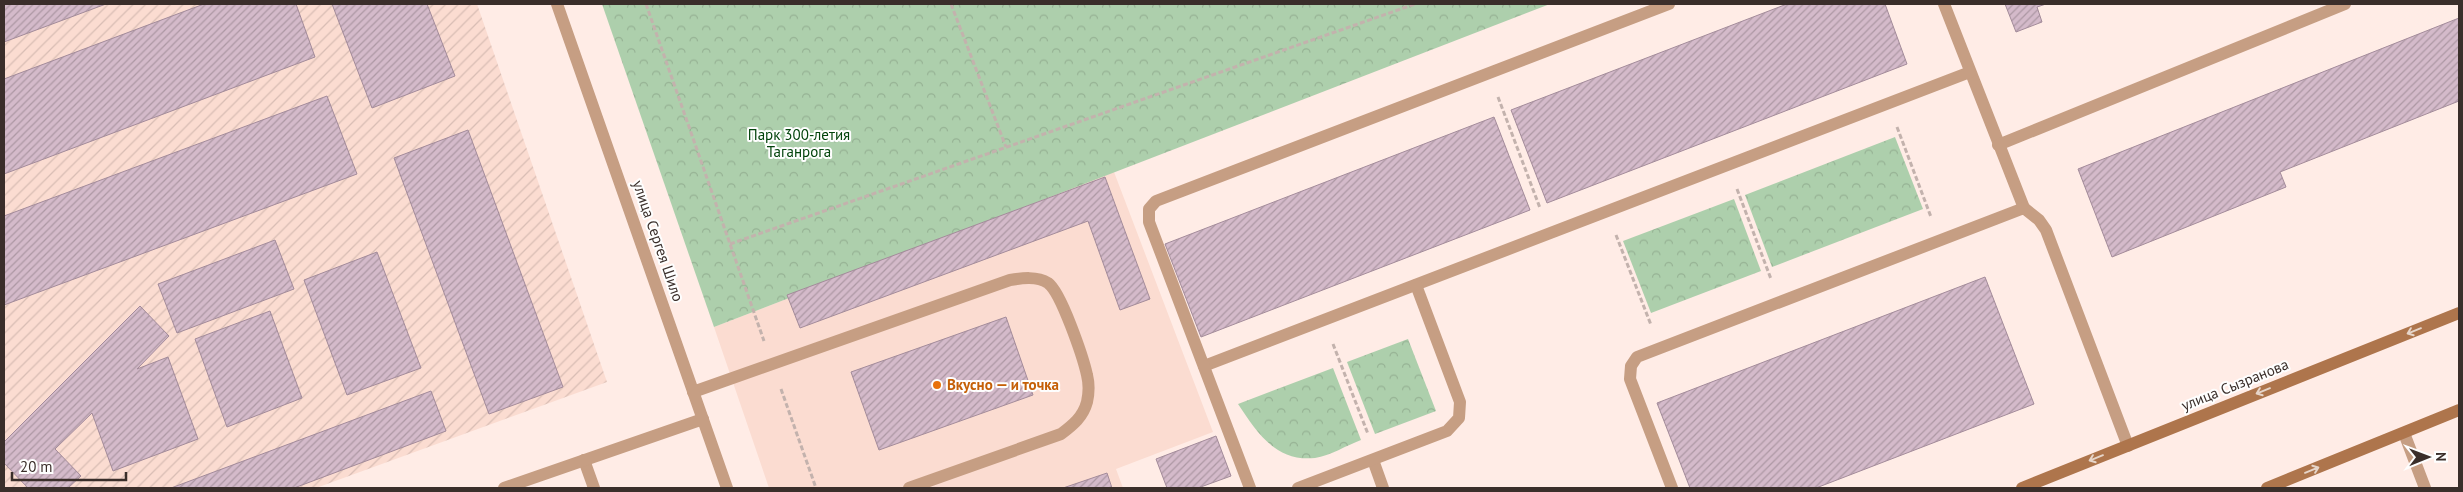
<svg xmlns="http://www.w3.org/2000/svg" width="2463" height="492" viewBox="0 0 2463 492" font-family="'PT Sans',sans-serif">
<defs>
<pattern id="industrial-furrows" width="10" height="10" patternUnits="userSpaceOnUse" patternTransform="scale(1.25)"><rect width="10" height="10" fill="#fbdcd1"/><path d="M-1 1l2-2M0 10L10 0M9 11l2-2" fill="none" stroke="#d8bdb4"/></pattern>
<pattern id="park-crowns" width="20" height="18" patternUnits="userSpaceOnUse" patternTransform="scale(1.25)"><rect width="20" height="18" fill="#adcfac"/><path d="M2 6a3 3 0 1 1 6 0M12 15a3 3 0 1 1 6 0" fill="none" stroke="#96b294"/></pattern>
<pattern id="building-hatch" width="6" height="6" patternUnits="userSpaceOnUse" patternTransform="scale(1.25)"><rect width="6" height="6" fill="#d4baca"/><path d="M-1 1l2-2M0 6l6-6M5 7l2-2" fill="none" stroke="#ad98a4"/></pattern>
</defs>
<rect width="100%" height="100%" fill="#ffece6"/>
<!-- built -->
<path fill="#fbdcd1" d="M 1114,172 L 1213,432 L 1116,469 L 1123,488 L 769,488 L 714,327 Z"/>
<!-- industrial -->
<path fill="url(#industrial-furrows)" d="M 4,4 L 477,4 L 607,382 L 316,488 L 4,488 Z"/>
<!-- park -->
<g fill="url(#park-crowns)">
<path d="M 602,4 L 1550,4 L 714,327 Z"/>
<path d="M 1895,137 L 1923,209 L 1772,267 L 1745,195 Z"/>
<path d="M 1734,199 L 1761,271 L 1651,313 L 1623,241 Z"/>
<path d="M 1408,339 L 1436,411 L 1375,434 L 1347,362 Z"/>
<path d="M 1333,368 L 1361,440 C 1347,445 1330,456 1315,458 C 1275,462 1257,432 1238,404 Z"/>
</g>
<!-- building -->
<g fill="url(#building-hatch)" stroke="#a38b9a">
<path d="M 4,4 L 106,4 L 4,42 Z"/>
<path d="M 204,4 L 296,4 L 315,57 L 4,174 L 4,79 Z"/>
<path d="M 332,4 L 427,4 L 455,76 L 372,108 Z"/>
<path d="M 1787,4 L 1885,4 L 1907,64 L 1547,203 L 1511,110 Z"/>
<path d="M 2005,4 L 2046,4 L 2037,7 L 2042,22 L 2016,32 Z"/>
<path d="M 2459,18 L 2459,101 L 2280,172 L 2286,187 L 2112,257 L 2078,169 Z"/>
<path d="M 327,96 L 357,174 L 4,305 L 4,216 Z"/>
<path d="M 1494,117 L 1530,210 L 1201,337 L 1165,244 Z"/>
<path d="M 468,130 L 563,387 L 489,414 L 394,158 Z"/>
<path d="M 1105,177 L 1150,299 L 1120,310 L 1088,221 L 800,328 L 787,295 Z"/>
<path d="M 275,240 L 294,289 L 177,333 L 158,284 Z"/>
<path d="M 377,252 L 421,368 L 347,395 L 304,280 Z"/>
<path d="M 1985,277 L 2034,404 L 1816,488 L 1690,488 L 1657,403 Z"/>
<path d="M 140,306 L 169,336 L 137,369 L 168,357 L 198,439 L 113,471 L 92,413 L 55,449 L 81,476 L 68,488 L 28,488 L 4,463 L 4,442 Z"/>
<path d="M 270,311 L 302,398 L 227,427 L 195,339 Z"/>
<path d="M 1006,317 L 1033,395 L 879,450 L 851,372 Z"/>
<path d="M 431,391 L 446,431 L 294,488 L 171,488 Z"/>
<path d="M 1216,436 L 1231,476 L 1198,488 L 1167,488 L 1156,459 Z"/>
<path d="M 1107,473 L 1112,488 L 1063,488 Z"/>
</g>
<g fill="none" stroke-linecap="round" stroke-linejoin="round">
<!-- path -->
<g stroke="#c3b2ad" stroke-width="3" stroke-dasharray="5 2.5" stroke-linecap="butt">
<path d="M 646,4 L 764,341"/>
<path d="M 951,4 L 1006,147"/>
<path d="M 1498,97 L 1540,208"/>
<path d="M 1897,127 L 1931,217"/>
<path d="M 1737,189 L 1771,279"/>
<path d="M 1616,235 L 1651,325"/>
<path d="M 730,244 L 1415,4"/>
<path d="M 1333,344 L 1368,434"/>
<path d="M 781,389 L 816,488"/>
</g>
<!-- lane -->
<g stroke="#c69e83" stroke-width="12">
<path d="M 1944,4 L 2024,208"/>
<path d="M 1998,145 L 2345,4"/>
<path d="M 1204,366 L 1970,72"/>
<path d="M 693,392 L 1010,280 C 1022,278 1037,276 1048,283 C 1061,292 1083,357 1087,375 C 1089,383 1089,393 1087,402 C 1083,417 1073,425 1061,434 L 909,488"/>
<path d="M 2404,433 L 2425,488"/>
<path d="M 584,460 L 594,488"/>
<path d="M 1373,460 L 1383,488"/>
<path d="M 504,488 L 703,419"/>
<path d="M 1250,488 L 1149,222 L 1149,209 L 1156,201 L 1669,4"/>
<path d="M 1298,488 L 1447,431 L 1459,418 L 1460,402 L 1416,285"/>
<path d="M 1672,488 L 1630,379 L 1631,366 L 1637,357 L 2024,208 L 2039,220 L 2046,230 L 2128,446"/>
</g>
<!-- street -->
<path stroke="#c69e83" stroke-width="12" d="M 557,4 L 727,488"/>
<!-- secondary -->
<g stroke="#ae754c" stroke-width="12">
<path d="M 2022,488 L 2459,313"/>
<path d="M 2267,488 L 2459,410"/>
</g>
</g>
<!-- one-way arrows -->
<defs><path id="oneway-shaft" d="M-6 0H5M1.5-3L5.5 0L1.5 3" fill="none" stroke-width="1.6" stroke-linecap="round" stroke-linejoin="round" transform="scale(1.25)"/></defs>
<g stroke="#e6d5c9">
<use href="#oneway-shaft" transform="translate(2414 331) rotate(158)"/>
<use href="#oneway-shaft" transform="translate(2263 391) rotate(158)"/>
<use href="#oneway-shaft" transform="translate(2096 458) rotate(158)"/>
<use href="#oneway-shaft" transform="translate(2312 470) rotate(-22)"/>
</g>
<!-- markers -->
<circle fill="#e8710a" stroke="#fefefe" stroke-width="2" cx="937" cy="385" r="5"/>
<g text-anchor="middle" stroke-width="4" stroke-linejoin="round" paint-order="stroke">
<!-- park labels -->
<g font-size="15" fill="#02430b" stroke="#fefefe">
<text x="799" y="140">Парк 300-летия<tspan x="799" dy="17">Таганрога</tspan></text>
</g>
<!-- street labels -->
<g font-size="15" fill="#3a2e2a" stroke="#fefefe">
<text transform="translate(658 241) rotate(71)" y="5">улица Сергея Шило</text>
<text transform="translate(2235 385) rotate(-22)" y="5">улица Сызранова</text>
</g>
<!-- food labels -->
<g font-size="15" font-weight="bold" fill="#c56008" stroke="#fefefe" text-anchor="start">
<text x="947" y="390">Вкусно — и точка</text>
</g>
</g>
<!-- border -->
<rect width="2463" height="492" fill="none" stroke="#3a2e2a" stroke-width="10"/>
<!-- north arrow -->
<g transform="translate(2428 457) rotate(89)" stroke="#fefefe" stroke-width="4" paint-order="stroke">
<path d="M0-4L9 19L0 12L-9 19Z" fill="#3a2e2a"/>
<text y="-8" font-size="14" font-weight="bold" text-anchor="middle" fill="#3a2e2a">N</text>
</g>
<!-- scale -->
<path d="M12 472v8h114v-8" fill="none" stroke="#3a2e2a" stroke-width="2.5"/>
<text x="20" y="472" font-size="15" fill="#3a2e2a" stroke="#fefefe" stroke-width="4" paint-order="stroke">20 m</text>
</svg>
